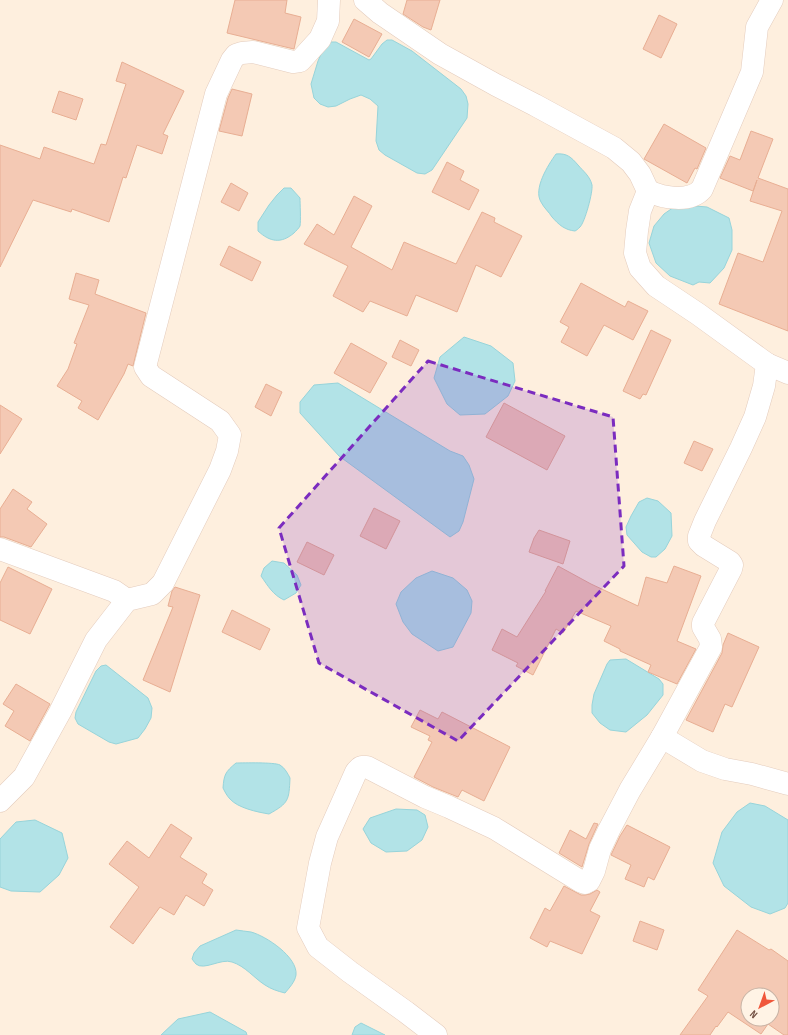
<svg xmlns="http://www.w3.org/2000/svg" width="788" height="1035" viewBox="0 0 788 1035" font-family="'Sofia Sans Condensed',sans-serif">
<rect width="100%" height="100%" fill="#feefde"/>
<!-- water -->
<g fill="#b2e3e7" stroke="#97d4da">
<path d="M 387,40 L 392,40 L 412,51 L 461,89 L 466,96 L 468,104 L 467,118 L 432,170 L 425,174 L 417,173 L 385,155 L 379,150 L 376,141 L 378,106 L 370,99 L 361,95 L 350,99 L 336,106 L 328,107 L 320,104 L 314,98 L 311,84 L 318,61 L 322,52 L 330,42 L 336,42 L 369,60 L 371,59 L 382,44 Z"/>
<path d="M 556,154 C 567,153 571,157 578,165 C 583,171 590,176 592,185 C 593,192 585,222 580,227 C 578,229 577,230 575,231 C 565,230 559,225 552,217 C 549,212 544,208 541,202 C 533,189 548,165 556,154 Z"/>
<path d="M 284,188 L 291,188 L 300,198 C 300,203 301,221 300,226 C 299,228 296,231 294,233 C 281,244 270,242 258,231 L 258,222 L 269,205 L 277,195 Z"/>
<path d="M 684,205 L 707,207 L 729,218 L 732,230 L 732,250 L 724,268 L 710,283 L 699,282 L 693,285 L 670,276 L 656,263 L 649,243 L 654,226 L 664,214 L 674,207 Z"/>
<path d="M 464,337 L 491,346 L 513,363 L 515,381 L 508,396 L 485,414 L 460,415 L 447,404 L 434,378 L 440,357 Z"/>
<path d="M 338,383 L 450,451 L 463,456 L 469,465 L 474,479 L 463,522 L 459,531 L 450,537 L 339,456 L 300,413 L 300,402 L 314,385 Z"/>
<path d="M 647,498 L 658,501 L 671,513 L 672,536 L 665,549 L 656,557 L 651,557 L 642,552 L 627,535 L 626,527 L 631,516 L 639,502 Z"/>
<path d="M 272,561 L 284,563 L 297,575 L 301,585 L 296,593 L 284,600 C 273,595 268,586 261,576 L 264,568 Z"/>
<path d="M 432,571 L 453,578 L 467,590 L 472,601 L 471,613 L 453,647 L 438,651 L 412,634 L 403,622 L 396,604 L 401,592 L 416,578 Z"/>
<path d="M 626,659 L 659,679 L 663,684 L 663,695 L 647,715 L 626,732 L 610,730 L 600,723 L 592,713 L 592,705 L 594,694 L 607,664 L 610,660 Z"/>
<path d="M 106,665 L 148,698 L 152,708 L 151,718 L 145,729 L 138,738 L 116,744 L 109,742 L 78,724 L 75,718 L 76,712 L 96,671 L 101,666 Z"/>
<path d="M 236,763 C 244,763 274,762 280,765 C 285,768 288,774 290,778 C 289,800 289,803 269,814 C 257,812 238,808 230,799 C 227,796 225,792 223,788 C 224,775 225,772 236,763 Z"/>
<path d="M 750,803 L 765,806 L 788,820 L 788,903 L 785,908 L 770,914 L 751,907 L 724,886 L 713,863 L 722,832 L 737,812 Z"/>
<path d="M 396,809 L 417,810 L 425,815 L 428,827 L 422,840 L 407,851 L 386,852 L 371,843 L 363,829 L 370,818 Z"/>
<path d="M 35,820 L 62,833 L 68,858 L 59,875 L 40,892 L 11,891 L 0,887 L 0,839 L 16,822 Z"/>
<path d="M 236,930 C 241,931 246,931 251,932 C 266,936 298,957 296,975 C 295,982 289,988 285,993 C 277,991 271,989 265,985 C 254,978 245,966 232,962 C 221,958 204,971 196,964 C 194,962 193,960 192,959 L 194,953 L 200,946 Z"/>
<path d="M 210,1012 L 246,1032 L 247,1035 L 161,1035 L 178,1019 Z"/>
<path d="M 361,1023 L 385,1035 L 352,1035 L 355,1027 Z"/>
</g>
<!-- building -->
<g fill="#f4c9b4" stroke="#e8ae93" fill-rule="evenodd">
<path d="M 235,0 L 287,0 L 285,13 L 301,17 L 294,49 L 227,33 Z"/>
<path d="M 407,0 L 440,0 L 431,30 L 423,27 L 403,14 Z"/>
<path d="M 659,15 L 677,24 L 661,58 L 643,49 Z"/>
<path d="M 354,19 L 382,34 L 369,57 L 342,42 Z"/>
<path d="M 122,62 L 184,91 L 163,134 L 168,136 L 162,154 L 137,145 L 126,178 L 123,177 L 109,222 L 72,209 L 71,212 L 33,200 L 0,267 L 0,145 L 40,159 L 44,147 L 94,164 L 101,144 L 106,145 L 126,84 L 116,81 Z"/>
<path d="M 232,89 L 252,94 L 242,136 L 219,131 L 228,98 Z"/>
<path d="M 59,91 L 83,99 L 76,120 L 52,112 Z"/>
<path d="M 664,124 L 706,148 L 697,169 L 695,168 L 687,183 L 644,159 Z"/>
<path d="M 751,131 L 773,139 L 758,178 L 788,189 L 788,331 L 719,304 L 738,253 L 763,262 L 782,211 L 750,201 L 757,180 L 753,191 L 720,178 L 730,156 L 740,160 Z"/>
<path d="M 447,162 L 464,171 L 460,180 L 479,190 L 469,210 L 432,192 Z"/>
<path d="M 231,183 L 248,193 L 239,211 L 221,202 Z"/>
<path d="M 354,196 L 372,206 L 351,247 L 392,270 L 404,242 L 456,264 L 482,212 L 495,218 L 494,222 L 522,236 L 501,277 L 476,265 L 457,312 L 416,295 L 407,316 L 370,301 L 363,312 L 333,296 L 348,266 L 304,244 L 317,224 L 334,235 Z"/>
<path d="M 229,246 L 261,262 L 252,281 L 220,265 Z"/>
<path d="M 76,273 L 99,280 L 95,294 L 146,313 L 133,366 L 128,364 L 124,374 L 98,420 L 78,408 L 82,401 L 57,386 L 68,369 L 77,344 L 74,343 L 89,305 L 69,299 Z"/>
<path d="M 581,283 L 625,307 L 628,301 L 648,311 L 633,340 L 604,325 L 587,356 L 561,342 L 569,327 L 560,322 Z"/>
<path d="M 651,330 L 671,340 L 646,395 L 643,394 L 640,399 L 623,391 Z"/>
<path d="M 400,340 L 419,350 L 411,366 L 392,357 Z"/>
<path d="M 351,343 L 387,363 L 370,393 L 334,373 Z"/>
<path d="M 266,384 L 282,392 L 271,416 L 255,407 Z"/>
<path d="M 504,403 L 565,436 L 547,470 L 486,437 Z"/>
<path d="M 0,405 L 22,419 L 0,454 Z"/>
<path d="M 694,441 L 713,449 L 702,471 L 684,463 Z"/>
<path d="M 13,489 L 32,502 L 27,509 L 47,524 L 31,547 L 4,537 L 0,537 L 0,509 Z"/>
<path d="M 374,508 L 400,521 L 386,549 L 360,536 Z"/>
<path d="M 539,530 L 570,541 L 563,564 L 529,552 L 534,538 Z"/>
<path d="M 307,542 L 334,555 L 324,575 L 297,562 Z"/>
<path d="M 558,566 L 591,584 L 638,606 L 646,577 L 667,583 L 674,566 L 701,576 L 677,641 L 696,649 L 677,684 L 648,672 L 651,665 L 620,651 L 620,649 L 604,641 L 611,626 L 576,611 L 563,633 L 556,629 L 533,675 L 516,666 L 518,663 L 492,650 L 502,629 L 517,637 L 546,591 L 545,591 Z"/>
<path d="M 8,567 L 52,589 L 30,634 L 0,620 L 0,583 Z"/>
<path d="M 175,587 L 200,595 L 170,692 L 143,680 L 173,607 L 168,606 L 172,591 Z"/>
<path d="M 232,610 L 270,629 L 260,650 L 222,632 Z"/>
<path d="M 728,633 L 759,647 L 732,707 L 725,704 L 713,732 L 686,720 L 722,653 L 723,645 Z"/>
<path d="M 16,684 L 50,704 L 30,741 L 5,726 L 14,711 L 3,704 Z"/>
<path d="M 420,710 L 438,719 L 442,712 L 510,747 L 484,801 L 462,790 L 458,797 L 433,787 L 414,777 L 432,742 L 428,740 L 430,736 L 411,727 Z"/>
<path d="M 594,823 L 598,824 L 589,844 L 582,867 L 559,853 L 570,830 L 586,839 Z"/>
<path d="M 171,824 L 192,838 L 180,857 L 207,874 L 202,883 L 213,890 L 204,906 L 186,895 L 174,915 L 160,907 L 133,944 L 110,927 L 139,887 L 109,864 L 127,841 L 149,858 Z"/>
<path d="M 627,825 L 670,847 L 654,880 L 648,877 L 644,887 L 625,879 L 631,865 L 611,855 L 620,836 Z"/>
<path d="M 564,886 L 581,895 L 585,895 L 590,894 L 597,890 L 600,892 L 590,911 L 600,916 L 582,954 L 550,941 L 547,947 L 530,938 L 545,908 L 550,911 Z"/>
<path d="M 640,921 L 664,930 L 657,950 L 633,941 Z"/>
<path d="M 737,930 L 769,950 L 771,949 L 788,961 L 788,1035 L 784,1035 L 768,1024 L 761,1034 L 728,1012 L 717,1027 L 716,1026 L 710,1035 L 680,1035 L 708,996 L 698,990 ZM 748,995 L 772,995 L 772,1019 L 748,1019 Z"/>
</g>
<g fill="none" stroke-linecap="round" stroke-linejoin="round">
<!-- minor casing -->
<g stroke="#e4ccbd" stroke-width="23">
<g id="minor">
<path d="M 365,0 L 380,13 L 440,54 L 496,85 L 535,105 L 614,148 L 631,162 L 640,174 L 648,191 L 640,211 L 637,231 L 635,253 L 640,268 L 656,286 L 698,314 L 767,364 L 788,373"/>
<path d="M 648,191 C 663,198 690,203 702,189 L 752,72 L 757,27 L 772,0"/>
<path d="M 0,549 L 114,591 L 127,600"/>
<path d="M 662,737 L 702,761 L 725,769 L 752,774 L 788,784"/>
<path d="M 0,801 L 24,777 L 60,712 L 96,640 L 127,600 L 152,594 L 163,583 L 220,470 L 227,451 L 230,435 L 220,421 L 151,376 L 145,367 L 216,94 L 232,60 L 236,55 L 242,53 L 253,52 L 293,62 L 300,61 L 320,39 L 328,21 L 329,0"/>
<path d="M 436,1035 L 406,1012 L 350,972 L 318,947 L 308,928 L 320,863 L 327,837 L 356,772 C 360,767 361,766 367,767 L 425,797 L 449,807 L 494,828 L 580,881 L 585,883 L 589,881 L 594,871 L 600,849 L 609,830 L 630,790 L 662,737 L 711,647 L 710,639 L 703,627 L 703,623 L 731,569 L 732,565 L 730,562 L 704,546 L 699,541 L 699,536 L 705,521 L 741,448 L 755,417 L 764,386 L 767,364"/>
</g>
</g>
<!-- minor -->
<use href="#minor" stroke="#fff" stroke-width="22"/>
</g>
<!-- marked area -->
<path fill="#7b2cbf" fill-opacity="0.2" stroke="#7b2cbf" stroke-width="3" stroke-dasharray="8 5" stroke-linejoin="round" d="M 428,361 L 613,417 L 624,566 L 458,741 L 319,663 L 279,528 Z"/>
<!-- north arrow -->
<g transform="translate(760 1007) rotate(221)"><circle r="19" fill="#fff3e5" stroke="#c7b3a5"/>
<path d="M0-3L7 15L0 10L-7 15Z" fill="#f0563a"/>
<text y="-6" font-size="11" font-weight="bold" text-anchor="middle" fill="#745245">N</text>
</g>
</svg>
